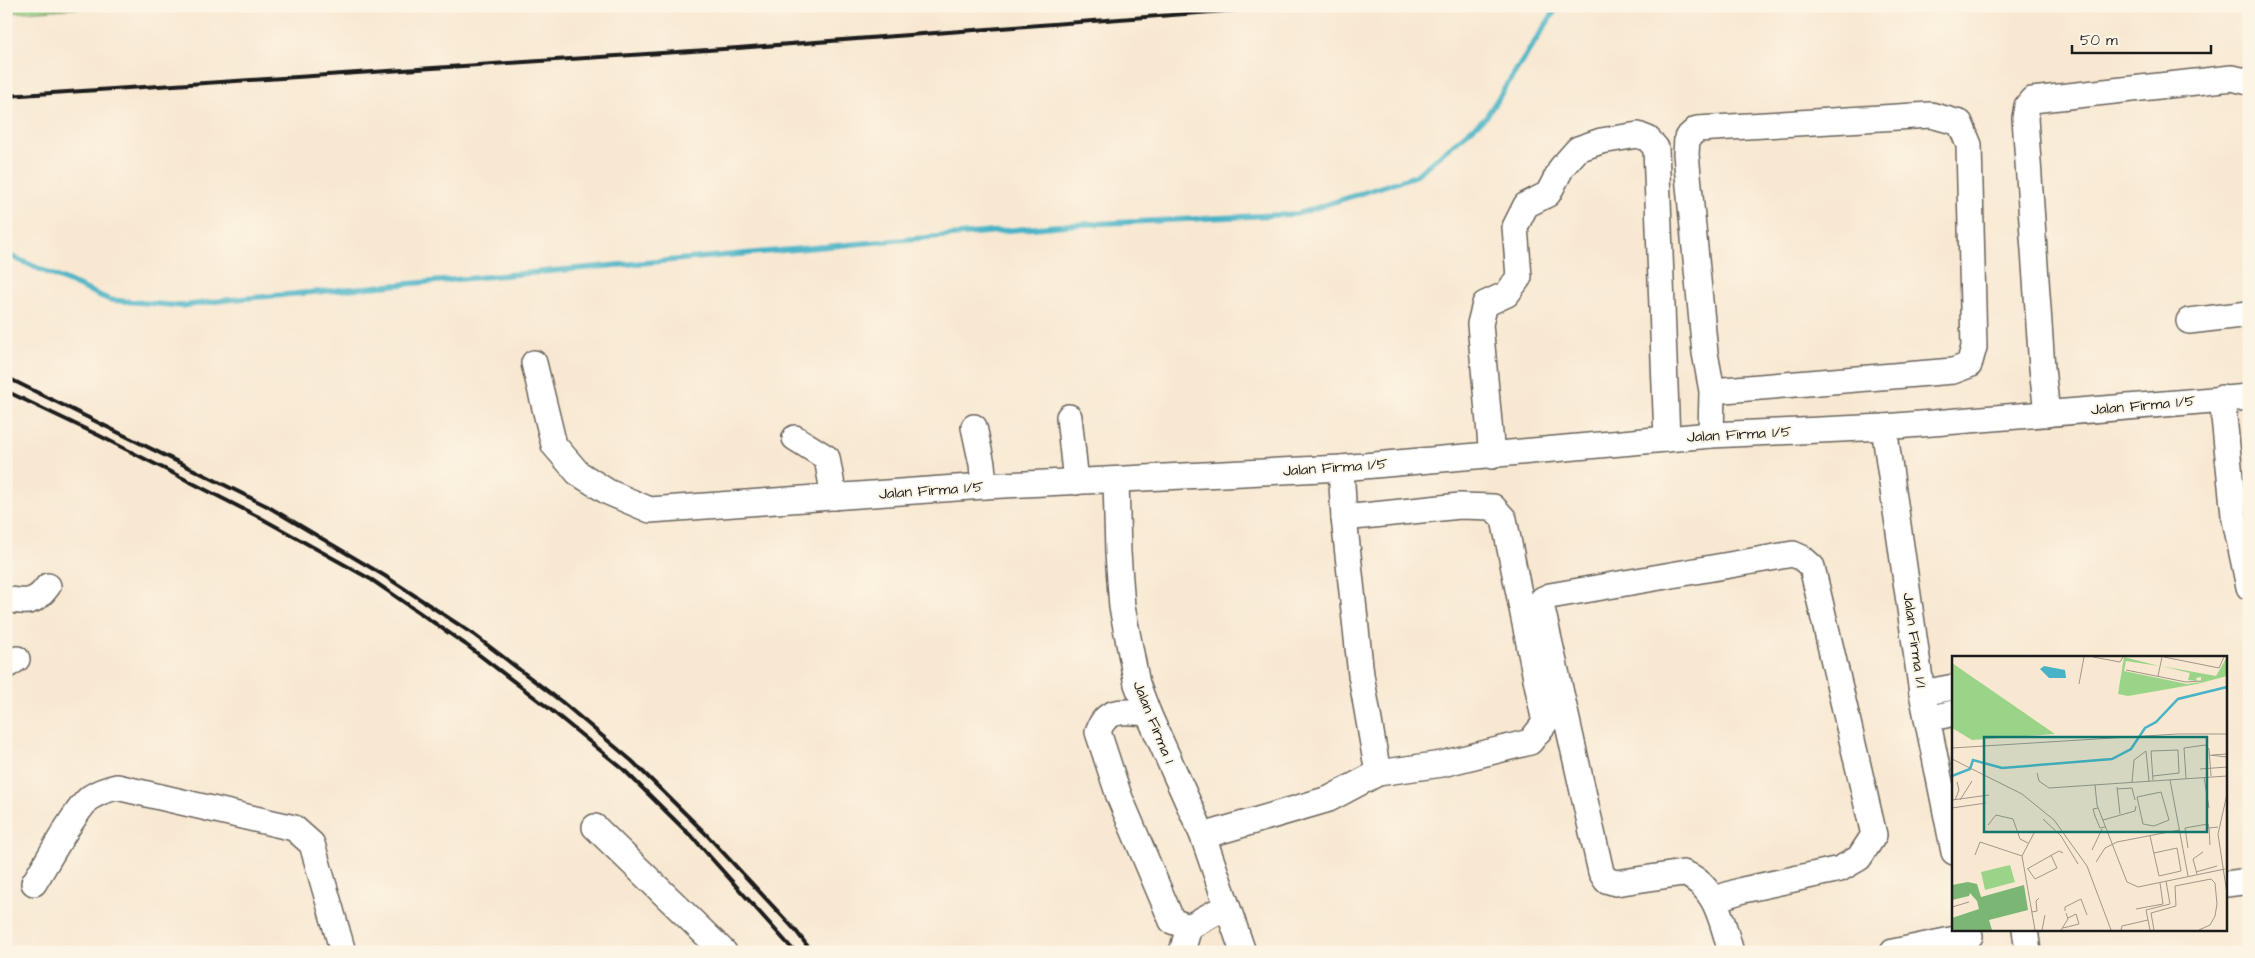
<svg xmlns="http://www.w3.org/2000/svg" width="2255" height="958" viewBox="0 0 2255 958" font-family="'Architects Daughter',sans-serif">
<rect width="100%" height="100%" fill="#fcf5e5"/>
<filter id="ink" filterUnits="userSpaceOnUse"><feTurbulence type="fractalNoise" baseFrequency=".02" numOctaves="2"/><feDisplacementMap in="SourceGraphic" scale="10" xChannelSelector="R" yChannelSelector="G"/><feConvolveMatrix kernelMatrix="1 2 1 2 8 2 1 2 1" color-interpolation-filters="sRGB"/></filter>
<filter id="wash" filterUnits="userSpaceOnUse"><feTurbulence type="fractalNoise" baseFrequency=".0096" numOctaves="4" result="noise"/><feDisplacementMap in="SourceGraphic" scale="20" xChannelSelector="R" yChannelSelector="G"/><feGaussianBlur stdDeviation="1.12" result="paint"/><feColorMatrix in="noise" values="0 0 0 0 0 0 0 0 0 0 0 0 0 0 0 0 0 1.4 0 .05"/><feComposite in="paint" operator="in"/></filter>
<g filter="url(#wash)">
<rect width="100%" height="100%" fill="#f8e8d1"/>
<!-- green -->
<path fill="#9ad488" stroke="#5b7852" d="M 6,6 L 118,6 L 6,13 Z"/>
<g fill="none" stroke-linecap="round" stroke-linejoin="round">
<!-- stream -->
<path stroke="#48b3c6" stroke-width="5.5" d="M 6,254 L 110,300 L 182,306 L 226,300 L 1068,225 L 1297,214 L 1415,176 L 1486,117 L 1558,6"/>
</g>
</g>
<g filter="url(#ink)">
<g fill="none" stroke-linecap="round" stroke-linejoin="round">
<!-- minor casing -->
<g stroke="#69635b" stroke-width="28">
<g id="minor">
<path d="M 2189,321 L 2249,314"/>
<path d="M 534,363 L 554,445 L 578,473 L 608,492 L 650,510 L 984,486 L 1341,468 L 1711,435 L 1884,427 L 2249,397"/>
<path d="M 2222,398 L 2234,515 L 2249,587"/>
<path d="M 2047,414 L 2042,368 L 2025,118 L 2027,106 L 2032,100 L 2232,78 L 2249,82"/>
<path d="M 1069,417 L 1076,482"/>
<path d="M 974,427 L 982,464 L 984,486"/>
<path d="M 1884,427 L 1922,693 L 1954,852"/>
<path d="M 1711,435 L 1712,391 L 1705,353 L 1686,154 L 1687,138 L 1697,129 L 1931,115 L 1960,123 L 1969,145 L 1974,347 L 1969,365 L 1953,371 L 1712,391"/>
<path d="M 795,438 L 827,458 L 834,497"/>
<path d="M 1492,456 L 1480,324 L 1485,304 L 1507,294 L 1519,277 L 1515,227 L 1526,205 L 1548,194 L 1562,167 L 1578,149 L 1601,141 L 1638,135 L 1648,139 L 1656,148 L 1667,439"/>
<path d="M 1341,468 L 1344,518 L 1361,675 L 1378,773"/>
<path d="M 1116,480 L 1118,553 L 1122,607 L 1137,684 L 1148,713 L 1203,836 L 1243,952"/>
<path d="M 6,599 C 26,603 35,604 48,586"/>
<path d="M 6,666 L 17,659"/>
<path d="M 1922,693 L 1954,687"/>
<path d="M 1148,713 C 1126,712 1106,706 1098,732 L 1119,796 L 1172,921 L 1189,927 L 1227,906"/>
<path d="M 1927,719 L 1954,713"/>
<path d="M 595,827 L 724,952"/>
<path d="M 1203,836 L 1329,799 L 1378,773 L 1442,764 L 1530,742 L 1545,723 L 1504,519 L 1493,507 L 1460,506 L 1344,518"/>
<path d="M 34,883 C 47,863 75,809 91,797 C 99,792 108,789 117,787 L 294,828 L 312,844 L 343,952"/>
<path d="M 2226,884 L 2249,881"/>
<path d="M 1715,899 L 1743,890 L 1840,869 L 1859,858 L 1874,835 L 1812,567 L 1802,558 L 1793,554 L 1550,596 L 1543,599 L 1541,604 L 1601,872 L 1606,880 L 1616,883 L 1683,873 C 1716,885 1722,922 1731,952"/>
<path d="M 2025,929 L 2028,952"/>
<path d="M 1182,952 L 1189,927"/>
<path d="M 1893,952 L 1970,936"/>
</g>
</g>
<!-- minor -->
<use href="#minor" stroke="#fff" stroke-width="25"/>
<!-- rail -->
<g stroke="#1c1c1c" stroke-width="4">
<path d="M 6,96 L 738,48 L 1290,6"/>
<path d="M 6,377 L 267,506 L 385,576 L 473,634 L 562,702 L 632,761 L 704,832 L 796,931 L 812,952"/>
<path d="M 6,391 L 98,435 L 259,517 L 372,580 L 465,644 L 551,710 L 623,769 L 696,841 L 795,952"/>
</g>
</g>
</g>
<g text-anchor="middle" stroke-width="4" stroke-linejoin="round" paint-order="stroke">
<!-- street labels -->
<g font-size="15" fill="#1c1c1c" stroke="#fcf5e5">
<text transform="translate(2143 405) rotate(-5)" y="5">Jalan Firma 1/5</text>
<text transform="translate(1739 434) rotate(-3)" y="5">Jalan Firma 1/5</text>
<text transform="translate(1335 467) rotate(-4)" y="5">Jalan Firma 1/5</text>
<text transform="translate(931 490) rotate(-4)" y="5">Jalan Firma 1/5</text>
<text transform="translate(1915 640) rotate(82)" y="5">Jalan Firma 1/1</text>
<text transform="translate(1154 722) rotate(68)" y="5">Jalan Firma 1</text>
</g>
</g>
<!-- overview -->
<g transform="translate(1952 656)">
<rect width="275" height="275" fill="#f8e8d1"/>
<path d="M 172,1 L 207,10 L 174,5 L 172,15 L 235,28 L 249,26 L 249,21 L 244,22 L 245,25 L 236,24 L 238,17 L 209,10 L 264,20 L 275,1 L 275,20 L 245,28 L 176,40 L 166,38 ZM 0,7 L 103,78 L 20,84 L 0,72 ZM 58,209 L 63,226 L 33,234 L 29,216 Z" fill="#9ad488"/>
<path d="M 16,226 L 25,228 L 29,241 L 72,229 L 76,254 L 37,264 L 40,274 L 0,274 L 0,262 L 27,253 L 25,245 L 18,237 L 17,240 L 0,244 L 0,229 Z" fill="#7bb674"/>
<path d="M 92,10 L 113,14 L 114,22 L 97,22 L 88,13 Z" fill="#48b3c6"/>
<path fill="none" stroke="#48b3c6" stroke-width="2.5" d="M 0,120 L 18,113 L 21,104 L 50,112 L 160,103 L 179,93 L 193,72 L 204,66 L 226,43 L 275,31"/>
<path fill="none" stroke="#a09689" stroke-width="1" d="M 141,1 L 168,6 L 171,1M 212,1 L 267,12 L 272,1M 174,14 L 234,26 L 249,25M 206,20 L 210,1M 127,28 L 132,1M 0,92 L 225,78 L 275,78M 257,99 L 275,101M 260,99 L 275,98M 0,103 L 70,138 L 102,164 L 135,210 L 159,274M 248,113 L 275,111M 85,117 L 87,125 L 97,132 L 275,120M 252,121 L 257,152M 234,122 L 232,92 L 253,89 L 257,93 L 259,120M 201,124 L 199,95 L 226,94 L 227,117 L 201,120M 218,124 L 236,220M 180,126 L 182,104 L 194,95 L 197,125M 143,129 L 145,149 L 175,226 L 186,231 L 273,213M 165,131 L 168,158M 165,133 L 180,132 L 183,144M 209,136 L 217,164 L 202,170 L 191,168 L 185,141 ZM 275,138 L 266,178 L 275,238M 0,144 L 37,139M 3,144 L 7,134 L 5,126M 8,144 L 20,125M 0,152 L 34,147M 146,152 L 141,153 L 143,160 L 148,172 L 153,171M 91,163 L 109,180 L 126,208M 151,164 L 183,155 L 184,150M 36,169 L 44,159 L 61,163 L 68,183 L 76,187M 198,180 L 207,220 L 229,215 L 225,192 L 202,197M 258,189 L 257,172 L 266,171M 236,192 L 233,172 L 256,168 L 257,172M 140,194 L 150,173M 23,199 L 28,186 L 70,200 L 83,274M 70,200 L 82,177M 144,206 L 153,192 L 165,186 L 227,174M 75,213 L 107,195 L 111,197M 76,213 L 83,223 L 105,212 L 99,199M 244,216 L 265,210M 245,218 L 241,203 L 251,196M 0,251 L 17,246M 184,253 L 211,248 L 208,227M 113,255 L 113,251 L 129,243 L 135,259M 80,256 L 85,255 L 84,245 L 87,242M 111,272 L 127,268 L 124,258 L 116,262M 90,274 L 93,259M 109,274 L 116,263 L 114,257M 169,274 L 170,270 L 196,264M 198,274 L 194,254 L 218,248 L 214,225M 202,274 L 199,257 L 224,250 L 223,230 L 259,223 L 263,227 L 265,248 L 263,260 L 258,269 L 247,274"/>
<path fill="#0f766e" fill-opacity="0.15" stroke="#0f766e" stroke-width="2.5" d="M 32,81 L 255,81 L 255,176 L 32,176 Z"/>
<rect width="275" height="275" fill="none" stroke="#1c1c1c" stroke-width="2.5"/>
</g>
<!-- margin -->
<rect width="2255" height="958" fill="none" stroke="#fcf5e5" stroke-width="25"/>
<!-- scale -->
<path d="M2072 45v8h139v-8" fill="none" stroke="#1c1c1c" stroke-width="2.5"/>
<text x="2080" y="45" font-size="15" fill="#1c1c1c" stroke="#fcf5e5" stroke-width="4" paint-order="stroke">50 m</text>
</svg>
